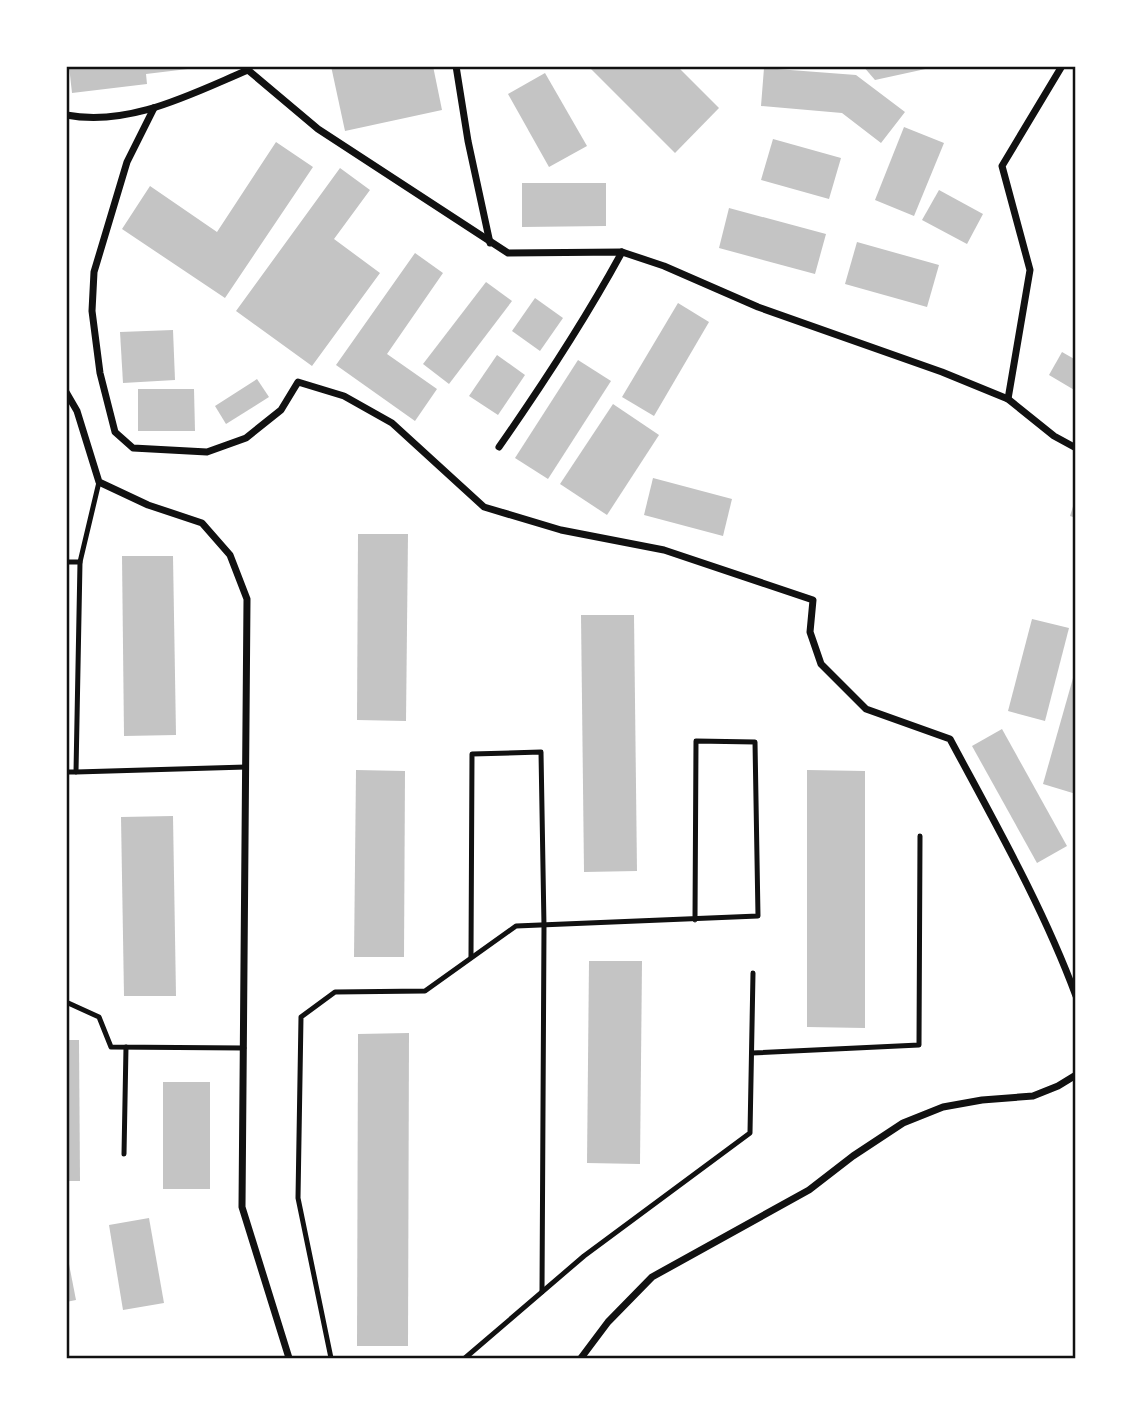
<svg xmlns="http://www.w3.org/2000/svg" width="1142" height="1425" viewBox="0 0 1142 1425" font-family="'DM Sans',sans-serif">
<rect width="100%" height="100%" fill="#fff"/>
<!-- building -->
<g fill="#c4c4c4">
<path d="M 69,66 L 196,66 L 196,68 L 146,74 L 147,84 L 72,93 Z"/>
<path d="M 331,66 L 433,66 L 442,110 L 345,131 Z"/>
<path d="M 588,66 L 677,66 L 719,108 L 675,153 Z"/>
<path d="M 863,66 L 930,66 L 930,68 L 875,80 Z"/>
<path d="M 764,68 L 856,75 L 905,112 L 881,143 L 842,113 L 761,106 Z"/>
<path d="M 545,73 L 587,146 L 549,167 L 508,94 Z"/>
<path d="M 904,127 L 944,143 L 914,216 L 875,200 Z"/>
<path d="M 773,139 L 841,158 L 829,199 L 761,180 Z"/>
<path d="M 276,142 L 313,167 L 225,298 L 122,229 L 150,186 L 217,232 Z"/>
<path d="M 340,168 L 370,190 L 334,239 L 380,273 L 312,366 L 236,311 Z"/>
<path d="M 522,183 L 606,183 L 606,226 L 522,227 Z"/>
<path d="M 939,190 L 983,214 L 967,244 L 922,220 Z"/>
<path d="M 729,208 L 826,234 L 815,274 L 719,248 Z"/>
<path d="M 857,242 L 939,265 L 927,307 L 845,284 Z"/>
<path d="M 415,253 L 443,273 L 387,354 L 437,389 L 415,421 L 336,365 Z"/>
<path d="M 486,282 L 512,301 L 449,384 L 423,364 Z"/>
<path d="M 535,298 L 563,318 L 540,351 L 512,331 Z"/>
<path d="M 678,303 L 709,322 L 654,416 L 622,397 Z"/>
<path d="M 173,330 L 175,380 L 123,383 L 120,332 Z"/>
<path d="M 1062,352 L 1076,360 L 1076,391 L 1049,375 Z"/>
<path d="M 497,355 L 525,375 L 498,415 L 469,396 Z"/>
<path d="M 578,360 L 611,381 L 548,479 L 515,458 Z"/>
<path d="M 257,379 L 269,397 L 226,424 L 215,406 Z"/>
<path d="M 138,389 L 194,389 L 195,431 L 138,431 Z"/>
<path d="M 613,404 L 659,435 L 607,515 L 560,484 Z"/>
<path d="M 653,478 L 732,499 L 723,536 L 644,515 Z"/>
<path d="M 1075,500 L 1076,501 L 1076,518 L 1070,516 Z"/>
<path d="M 358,534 L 408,534 L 406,721 L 357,720 Z"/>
<path d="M 122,556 L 173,556 L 176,735 L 124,736 Z"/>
<path d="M 581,615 L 634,615 L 637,871 L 584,872 Z"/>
<path d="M 1032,619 L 1069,628 L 1045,721 L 1008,711 Z"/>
<path d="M 1075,671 L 1076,671 L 1076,794 L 1043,784 Z"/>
<path d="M 1002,729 L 1067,846 L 1037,863 L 972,746 Z"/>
<path d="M 356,770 L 405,771 L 404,957 L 354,957 Z"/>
<path d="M 807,770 L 865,771 L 865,1028 L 807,1027 Z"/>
<path d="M 173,816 L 176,996 L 124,996 L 121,817 Z"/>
<path d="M 589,961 L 642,961 L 640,1164 L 587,1163 Z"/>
<path d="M 409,1033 L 408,1346 L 357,1346 L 358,1034 Z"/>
<path d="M 66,1040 L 79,1040 L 80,1181 L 66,1181 Z"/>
<rect x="163" y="1082" width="47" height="107"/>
<path d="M 149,1218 L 164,1303 L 123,1310 L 109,1225 Z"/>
<path d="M 68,1259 L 76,1300 L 66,1302 L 66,1260 Z"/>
</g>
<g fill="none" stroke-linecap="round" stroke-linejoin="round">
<!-- service -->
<g stroke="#111" stroke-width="5">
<path d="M 66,562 L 80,562"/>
<path d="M 66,772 L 76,772 L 80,562 L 99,482"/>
<path d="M 76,772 L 246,767"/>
<path d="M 471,957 L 472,754 L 541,752 L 544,926 L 542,1292"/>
<path d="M 66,1002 L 99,1017 L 111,1047 L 244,1048"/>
<path d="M 752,1053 L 919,1045 L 920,836"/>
<path d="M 124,1154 L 126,1047"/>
<path d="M 331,1358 L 298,1198 L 301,1017 L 335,992 L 425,991 L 516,926 L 758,916 L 755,742 L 696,741 L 695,920"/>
<path d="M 465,1358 L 584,1256 L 750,1133 L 753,973"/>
</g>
<!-- minor -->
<g stroke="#111" stroke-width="7">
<path d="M 246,66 L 248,70 L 318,129 L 508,253 L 622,252 L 664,266 L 758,307 L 942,372 L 1008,399 L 1054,436 L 1076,448"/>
<path d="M 456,66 L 468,141 L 490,243"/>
<path d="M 154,108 L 127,162 L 94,272 L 92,311 L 100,373 L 115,432 L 133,448 L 207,452 L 246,438 L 281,410 L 298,382 L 344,396 L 392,423 L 484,507 L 561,530 L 664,550 L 813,600 L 810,632 L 821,664 L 866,709 L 950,739 C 995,823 1043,907 1076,996"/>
<path d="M 66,115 C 130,127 191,94 248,70"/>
<path d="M 66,392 L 77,411 L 99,482 L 148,505 L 202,523 L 230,555 L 247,599 L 242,1207 L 289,1358"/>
<path d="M 1008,399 L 1030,270 L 1002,166 L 1062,66"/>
<path d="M 499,447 C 543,384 585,320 622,252"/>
<path d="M 581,1358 L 608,1322 L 652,1277 L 809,1190 L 853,1156 L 903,1123 L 943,1107 L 982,1100 L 1033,1096 L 1058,1086 L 1076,1075"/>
</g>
</g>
<!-- border -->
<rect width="1142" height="1425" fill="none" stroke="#ffffff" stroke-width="136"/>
<rect x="68" y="68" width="1006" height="1289" fill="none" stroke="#111" stroke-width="2.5"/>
</svg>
